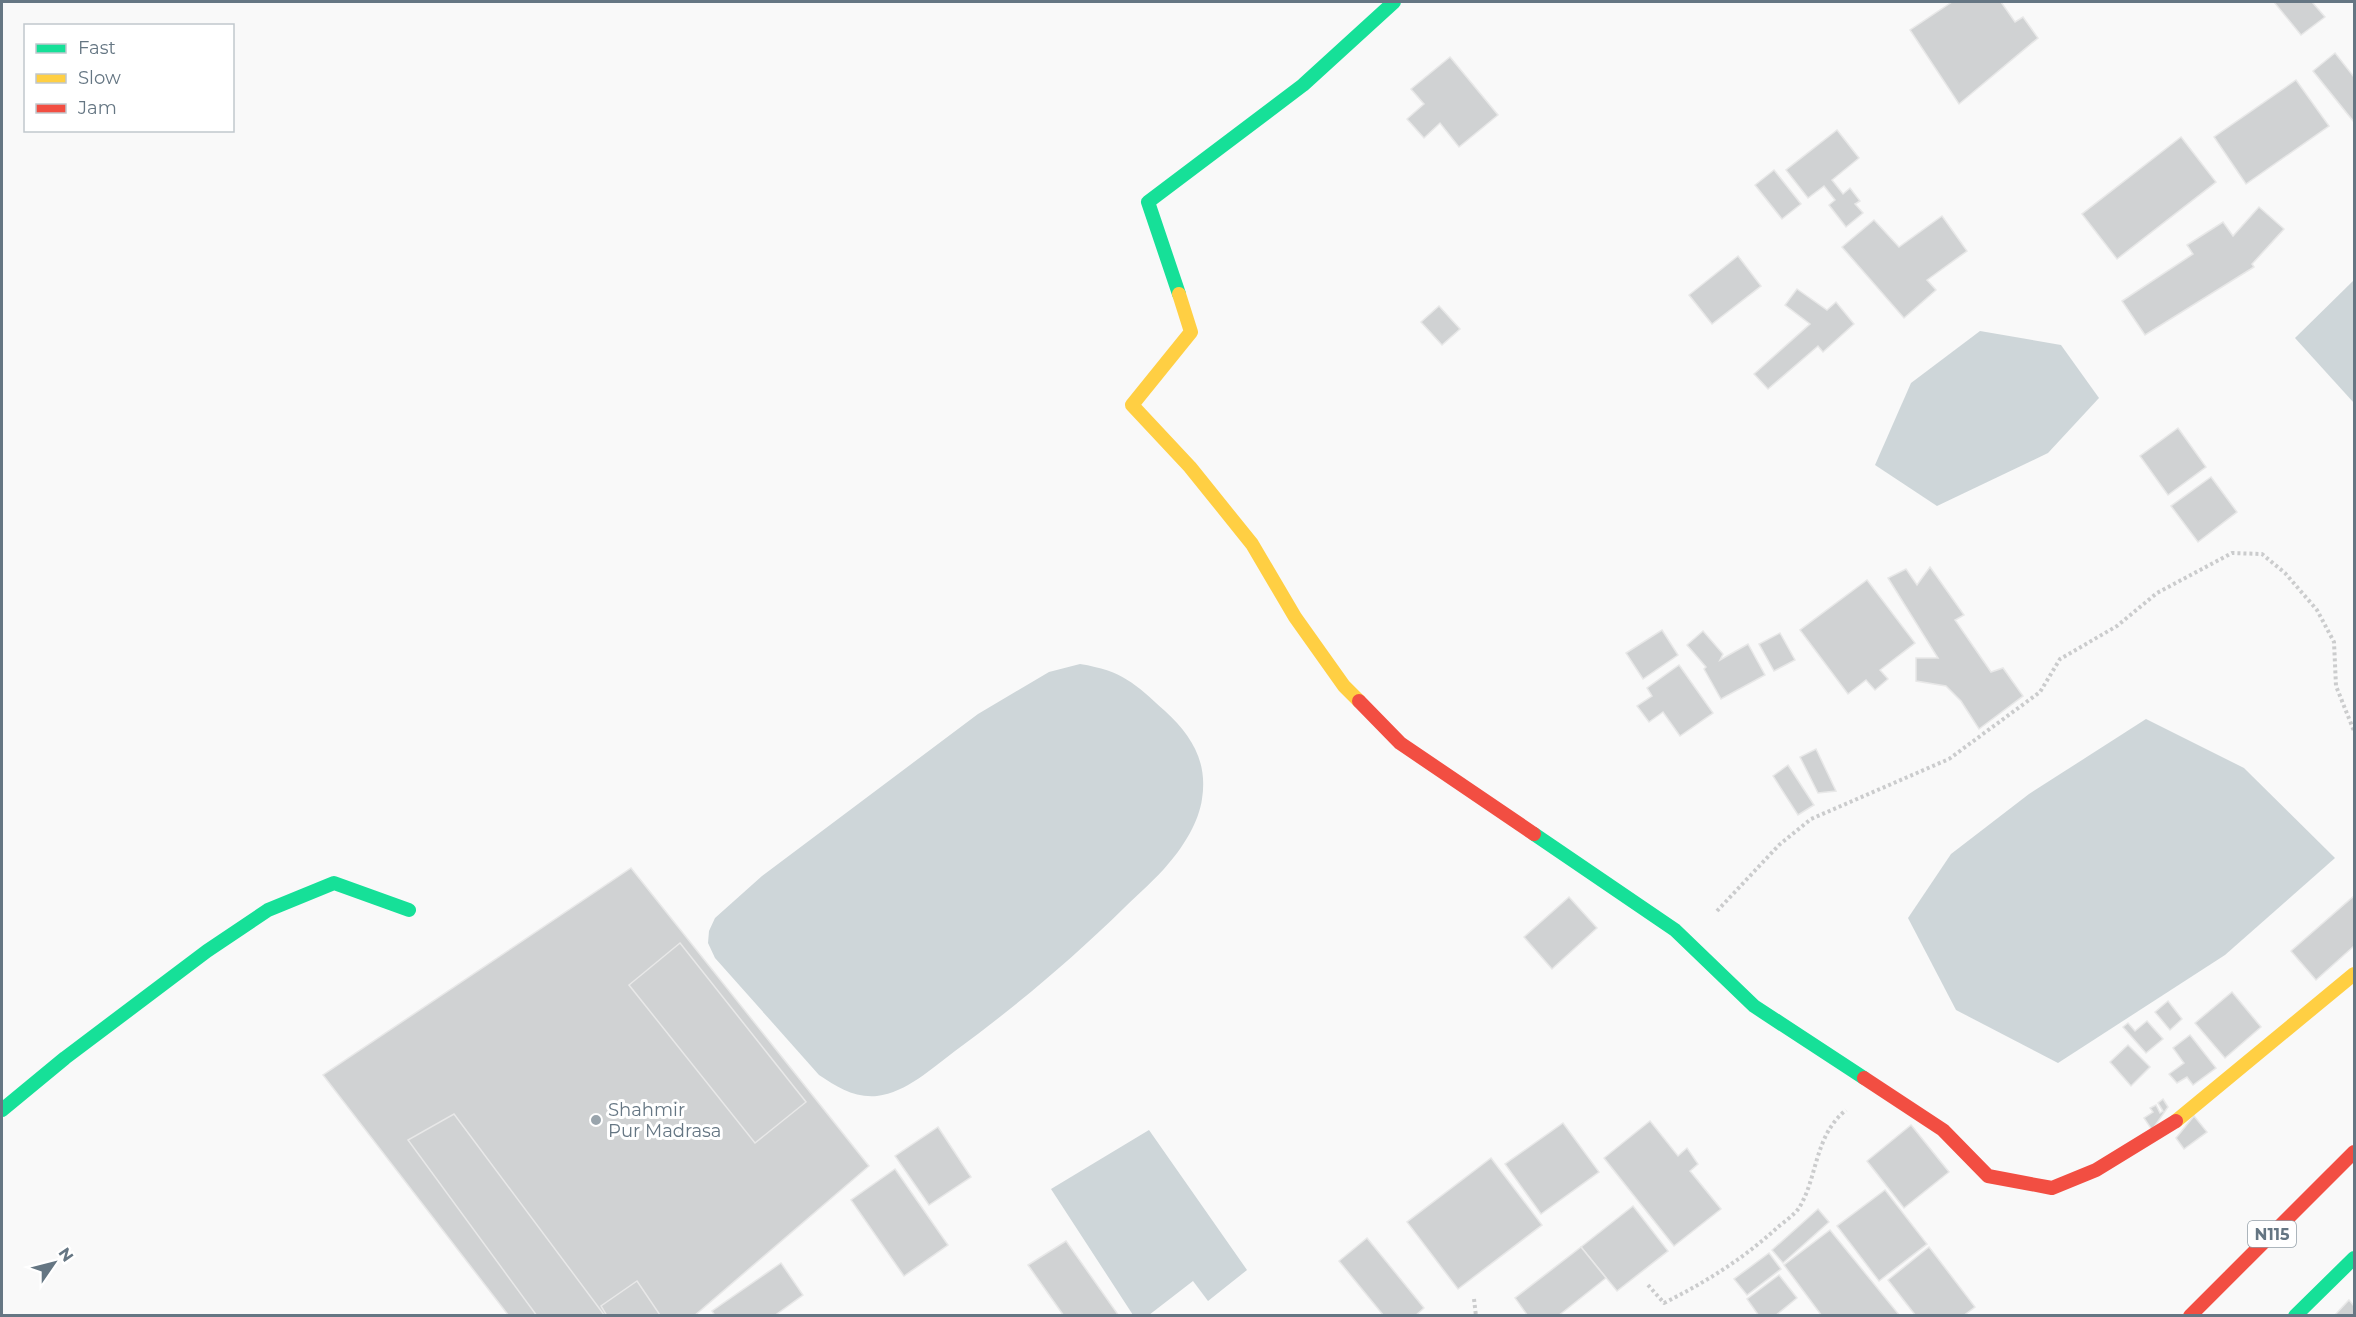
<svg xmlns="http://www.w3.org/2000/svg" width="2356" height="1317" viewBox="0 0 2356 1317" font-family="Montserrat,sans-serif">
<rect width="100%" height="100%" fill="#f9f9f9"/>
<!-- water -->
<g fill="#ced6d9">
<path d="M 2354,280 L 2354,403 L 2295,338 Z"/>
<path d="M 1980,331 L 2061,345 L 2099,398 L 2048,453 L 1937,506 L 1875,465 L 1911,383 Z"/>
<path d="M 1080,664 C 1123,671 1134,683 1165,711 C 1191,735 1208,761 1202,799 C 1199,821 1184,846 1169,863 C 1156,879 1139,893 1124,908 C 1071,960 1015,1007 955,1051 C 931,1069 907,1092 877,1096 C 854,1098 837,1087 819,1075 L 715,958 L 708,943 L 709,931 L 715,918 L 762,876 L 978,714 L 1049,672 Z"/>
<path d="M 2146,719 L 2244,768 L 2335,858 L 2225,955 L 2058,1063 L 1956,1010 L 1908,918 L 1951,854 L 2029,794 Z"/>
<path d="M 1149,1130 L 1247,1270 L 1208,1301 L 1193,1281 L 1149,1315 L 1133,1315 L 1051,1189 Z"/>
</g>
<!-- building -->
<g fill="#d0d2d3" stroke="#e8e8e8" stroke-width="1.5">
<path d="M 1952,2 L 2001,2 L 2015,22 L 2023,17 L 2038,38 L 1959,104 L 1910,30 Z"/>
<path d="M 2274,2 L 2312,2 L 2325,17 L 2301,35 Z"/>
<path d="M 2335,53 L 2354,77 L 2354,122 L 2313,71 Z"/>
<path d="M 1450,57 L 1498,115 L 1459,147 L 1440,123 L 1424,138 L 1407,119 L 1424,104 L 1411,89 Z"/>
<path d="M 2296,80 L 2329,126 L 2246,184 L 2214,137 Z"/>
<path d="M 1837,130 L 1859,158 L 1832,180 L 1843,194 L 1850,188 L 1860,201 L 1855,204 L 1863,213 L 1846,227 L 1829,205 L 1835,200 L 1824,186 L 1808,198 L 1786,170 Z"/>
<path d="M 2181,137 L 2216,182 L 2117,259 L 2082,214 Z"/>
<path d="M 1774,170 L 1801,204 L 1782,219 L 1755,185 Z"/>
<path d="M 2259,207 L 2284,229 L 2252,264 L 2254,267 L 2145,335 L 2122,301 L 2193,254 L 2187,245 L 2223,222 L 2233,236 Z"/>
<path d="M 1942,216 L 1967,251 L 1927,280 L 1936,290 L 1904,318 L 1842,247 L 1874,220 L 1899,247 Z"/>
<path d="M 1738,256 L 1761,286 L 1712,324 L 1689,295 Z"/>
<path d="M 1797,289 L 1827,310 L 1836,302 L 1854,324 L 1823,352 L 1818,346 L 1768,389 L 1754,374 L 1810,324 L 1785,305 Z"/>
<path d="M 1439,306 L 1460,329 L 1442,345 L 1421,322 Z"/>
<path d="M 2178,428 L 2206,467 L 2168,495 L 2140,456 Z"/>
<path d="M 2211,477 L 2237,512 L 2198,542 L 2171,506 Z"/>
<path d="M 1930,567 L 1964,615 L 1955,620 L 1991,672 L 2003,668 L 2023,696 L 1979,729 L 1961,701 L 1946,686 L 1916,681 L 1916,658 L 1938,658 L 1888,578 L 1906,569 L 1917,585 Z"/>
<path d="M 1867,580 L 1915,643 L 1880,670 L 1888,679 L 1875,690 L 1866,680 L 1848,694 L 1800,630 Z"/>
<path d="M 1662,630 L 1678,655 L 1643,679 L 1626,653 Z"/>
<path d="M 1703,631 L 1723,654 L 1720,660 L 1748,644 L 1765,675 L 1721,699 L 1704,669 L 1706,667 L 1687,645 Z"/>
<path d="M 1780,633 L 1795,660 L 1774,671 L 1759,644 Z"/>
<path d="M 1679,665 L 1713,713 L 1680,736 L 1663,712 L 1649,722 L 1637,706 L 1652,696 L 1647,688 Z"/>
<path d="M 1816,749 L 1836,791 L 1818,793 L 1800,757 Z"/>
<path d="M 1788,765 L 1814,805 L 1798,815 L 1773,776 Z"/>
<path d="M 631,868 L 869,1166 L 694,1316 L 509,1316 L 323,1075 Z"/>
<path d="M 2354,896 L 2354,946 L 2316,980 L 2291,951 Z"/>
<path d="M 1569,897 L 1597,928 L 1552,969 L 1524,937 Z"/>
<path d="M 680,943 L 806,1102 L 755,1143 L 629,985 Z"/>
<path d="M 2232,992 L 2261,1027 L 2225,1058 L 2195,1023 Z"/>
<path d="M 2168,1001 L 2182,1019 L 2170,1030 L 2155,1012 Z"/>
<path d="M 2147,1021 L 2163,1039 L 2146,1053 L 2123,1027 L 2128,1023 L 2135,1031 Z"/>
<path d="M 2190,1035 L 2216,1068 L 2193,1085 L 2187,1077 L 2177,1083 L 2169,1074 L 2184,1063 L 2173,1048 Z"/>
<path d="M 2128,1045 L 2150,1067 L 2131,1086 L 2110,1062 Z"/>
<path d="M 2163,1099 L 2168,1107 L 2152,1130 L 2144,1118 L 2153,1112 L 2150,1108 L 2156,1105 L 2160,1113 L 2163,1111 L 2158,1103 Z"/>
<path d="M 454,1114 L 605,1316 L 537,1316 L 408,1140 Z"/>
<path d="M 2194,1116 L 2207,1132 L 2184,1149 L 2176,1138 Z"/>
<path d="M 1650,1121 L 1678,1156 L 1687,1148 L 1698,1164 L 1690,1171 L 1721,1209 L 1674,1246 L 1604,1158 Z"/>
<path d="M 1563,1123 L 1599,1172 L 1541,1214 L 1505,1164 Z"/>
<path d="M 1911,1125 L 1949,1172 L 1904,1208 L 1867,1161 Z"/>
<path d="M 938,1127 L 971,1177 L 929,1205 L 895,1156 Z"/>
<path d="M 1491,1158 L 1542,1225 L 1458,1289 L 1407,1222 Z"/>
<path d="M 895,1169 L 948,1245 L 904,1276 L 851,1200 Z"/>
<path d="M 1885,1190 L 1927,1244 L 1879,1281 L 1837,1226 Z"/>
<path d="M 1633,1206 L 1668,1251 L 1617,1291 L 1581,1247 Z"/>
<path d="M 1818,1209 L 1829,1222 L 1783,1263 L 1772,1250 Z"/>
<path d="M 1830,1230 L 1900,1316 L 1822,1316 L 1784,1265 Z"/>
<path d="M 1367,1238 L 1424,1308 L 1415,1316 L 1384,1316 L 1339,1261 Z"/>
<path d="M 1066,1241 L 1119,1316 L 1064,1316 L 1028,1265 Z"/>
<path d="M 1581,1247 L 1606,1278 L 1558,1316 L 1528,1316 L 1515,1298 Z"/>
<path d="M 1929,1247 L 1975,1307 L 1963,1316 L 1916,1316 L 1888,1280 Z"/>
<path d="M 1769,1253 L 1781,1269 L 1747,1295 L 1734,1279 Z"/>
<path d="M 781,1263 L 803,1295 L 774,1316 L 715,1316 L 712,1311 Z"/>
<path d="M 1779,1275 L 1797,1298 L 1775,1316 L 1759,1316 L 1747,1299 Z"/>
<path d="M 637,1281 L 660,1315 L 607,1316 L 601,1306 Z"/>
<path d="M 2349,1300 L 2354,1306 L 2354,1316 L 2334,1316 Z"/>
</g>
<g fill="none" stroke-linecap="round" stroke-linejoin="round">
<!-- path -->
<g stroke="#cbcccd" stroke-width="4" stroke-dasharray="3 3" stroke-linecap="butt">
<path d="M 1717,911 L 1779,845 L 1811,819 L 1949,759 L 2040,692 L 2060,659 L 2117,626 L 2157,593 L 2232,553 L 2262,554 L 2285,573 L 2317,610 L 2334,642 L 2336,686 L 2354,731"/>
<path d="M 1648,1285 L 1664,1303 C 1706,1282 1743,1259 1778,1227 C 1784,1222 1794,1215 1799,1208 C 1818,1177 1814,1136 1846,1110"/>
<path d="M 1474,1299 L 1476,1316"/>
</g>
<!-- fast -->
<g stroke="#16e098" stroke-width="14">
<path d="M 1179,294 L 1148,202 L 1303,85 L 1394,2"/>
<path d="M 1534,834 L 1675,930 L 1754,1006 L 1864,1078"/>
<path d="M 2,1110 L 65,1058 L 207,951 L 268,910 L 334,883 L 409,910"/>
<path d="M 2295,1316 L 2354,1258"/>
</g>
<!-- slow -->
<g stroke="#ffcf43" stroke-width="14">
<path d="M 1179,294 L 1191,332 L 1132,405 L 1190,467 L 1252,544 L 1295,617 L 1344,686 L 1359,701"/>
<path d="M 2176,1121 L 2354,974"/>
</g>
<!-- jam -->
<g stroke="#f24e42" stroke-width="14">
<path d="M 1359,701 L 1400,743 L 1534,834"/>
<path d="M 1864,1078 L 1943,1130 L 1988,1176 L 2052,1188 L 2096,1170 L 2176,1121"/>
<path d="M 2190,1316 L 2354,1152"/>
</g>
</g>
<!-- markers -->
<circle fill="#99a4ac" stroke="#fff" stroke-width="2" cx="596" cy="1120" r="6"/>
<g text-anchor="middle" stroke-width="6" stroke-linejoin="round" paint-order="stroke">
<!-- shield labels -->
<rect fill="#fff" stroke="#939fa8" stroke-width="1.5" x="2248" y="1221" width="48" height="26" rx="4.5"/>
<g font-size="16" font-weight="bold" fill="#657683">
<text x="2272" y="1240">N115</text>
</g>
<!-- poi labels -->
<g font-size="18" fill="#657683" stroke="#fff" text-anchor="start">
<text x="608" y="1116">Shahmir<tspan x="608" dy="21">Pur Madrasa</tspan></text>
</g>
</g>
<!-- border -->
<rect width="2356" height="1317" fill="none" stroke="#657683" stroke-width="6"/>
<!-- legend -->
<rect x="24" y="24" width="210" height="108" fill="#ffffff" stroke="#c1c8cd" stroke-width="1.5"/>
<rect x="36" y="44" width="30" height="9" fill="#16e098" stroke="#c1c8cd" stroke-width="1.5"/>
<text x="78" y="54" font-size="18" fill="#657683">Fast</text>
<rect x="36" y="74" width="30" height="9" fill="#ffcf43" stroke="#c1c8cd" stroke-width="1.5"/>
<text x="78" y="84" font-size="18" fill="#657683">Slow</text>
<rect x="36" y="104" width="30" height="9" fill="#f24e42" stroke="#c1c8cd" stroke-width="1.5"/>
<text x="78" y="114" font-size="18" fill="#657683">Jam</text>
<!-- north arrow -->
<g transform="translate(54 1263) rotate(55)" stroke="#ffffff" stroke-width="4.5" paint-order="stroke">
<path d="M0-4.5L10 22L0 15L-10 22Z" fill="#657683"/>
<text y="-9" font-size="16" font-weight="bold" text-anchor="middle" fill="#657683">N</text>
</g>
</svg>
